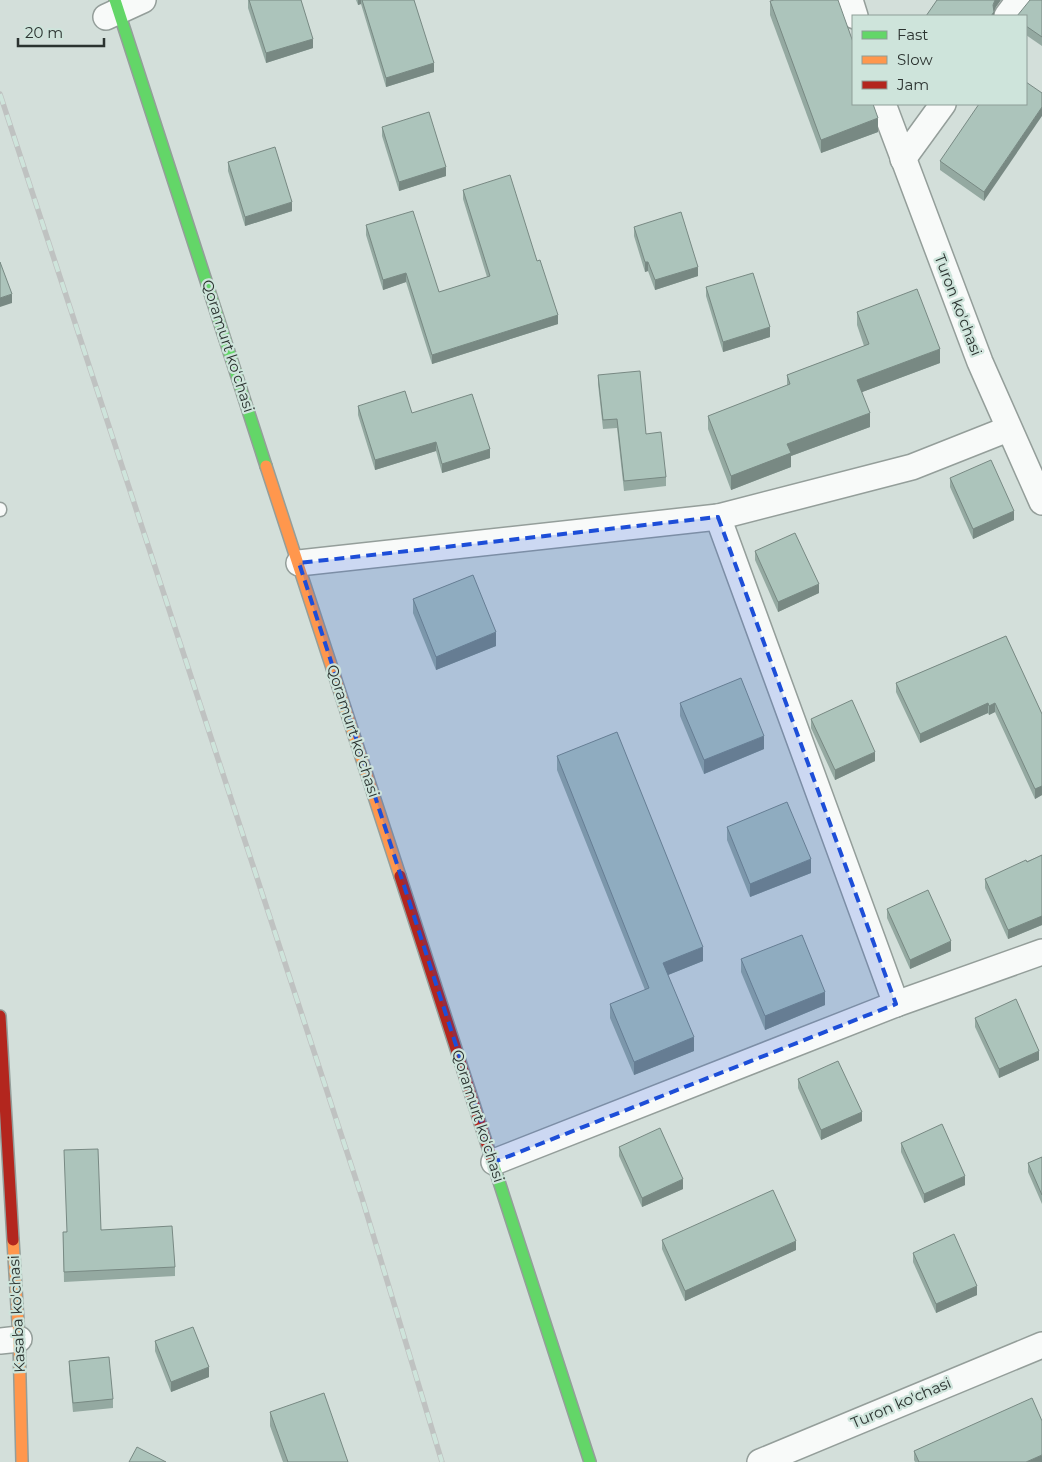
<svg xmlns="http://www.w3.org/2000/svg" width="1042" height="1462" viewBox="0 0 1042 1462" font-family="Montserrat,sans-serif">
<rect width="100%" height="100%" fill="#d3dfda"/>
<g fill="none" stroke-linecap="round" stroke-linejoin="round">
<!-- lane casing -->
<g stroke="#949e9a" stroke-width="15">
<path id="lane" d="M 0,509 L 0,510"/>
</g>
<!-- street casing -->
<g stroke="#949e9a" stroke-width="28">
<g id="street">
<path d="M 850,0 L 855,16"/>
<path d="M 1007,16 L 1019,0"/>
<path d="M 106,17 L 143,0"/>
<path d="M 883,104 L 980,362 L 1042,502"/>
<path d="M 903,159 L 943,104"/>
<path d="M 718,517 L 896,1004"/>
<path d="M 299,563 L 718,517 L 912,467 L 1008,429"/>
<path d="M 494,1162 L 896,1004 L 1042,952"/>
<path d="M 0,1341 L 19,1339"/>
<path d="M 760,1462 L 1042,1345"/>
</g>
</g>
<!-- fast casing -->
<g stroke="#949e9a" stroke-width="14">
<g id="fast">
<path d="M 115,0 L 266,466"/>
<path d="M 492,1160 L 590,1462"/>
</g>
</g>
<!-- slow casing -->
<g stroke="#949e9a" stroke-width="14">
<g id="slow">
<path d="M 266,466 L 400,876"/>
<path d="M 13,1240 L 19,1339 L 22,1462"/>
</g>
</g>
<!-- jam casing -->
<g stroke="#949e9a" stroke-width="14">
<g id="jam">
<path d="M 400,876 L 492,1160"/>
<path d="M 0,1016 L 13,1240"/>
</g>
</g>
<!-- lane -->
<use href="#lane" stroke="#f8faf9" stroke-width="12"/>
<!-- street -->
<use href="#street" stroke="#f8faf9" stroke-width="25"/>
<!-- fast -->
<use href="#fast" stroke="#63d668" stroke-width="11"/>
<!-- slow -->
<use href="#slow" stroke="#ff974d" stroke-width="11"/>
<!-- jam -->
<use href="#jam" stroke="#b3261e" stroke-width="11"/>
<!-- rail casing -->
<g stroke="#bfc2c1" stroke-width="5.5">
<path id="rail" d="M 0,94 L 362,1198 L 442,1462"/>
</g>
<!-- rail -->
<use href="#rail" stroke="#cee4db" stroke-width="4" stroke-dasharray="11" stroke-linecap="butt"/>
</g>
<!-- wall -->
<g fill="#94a9a1">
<path d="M 248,0 L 301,0 L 313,48 L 266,63 L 248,8 Z"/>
<path d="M 356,0 L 414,0 L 434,72 L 386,87 L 361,4 L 358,5 Z"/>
<path d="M 1042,0 L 1042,46 L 1026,35 L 1026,16 Z"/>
<path d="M 770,1 L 878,132 L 821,153 L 770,15 Z"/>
<path d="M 1026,104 L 984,201 L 940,170 L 940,161 Z"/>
<path d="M 382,127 L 446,176 L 399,191 L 382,136 Z"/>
<path d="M 228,162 L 292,211 L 245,226 L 228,171 Z"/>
<path d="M 463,190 L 537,261 L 558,324 L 432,364 L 406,282 L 383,290 L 366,235 L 366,225 L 439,292 L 487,277 L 463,199 Z"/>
<path d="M 634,227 L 698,276 L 655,290 L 648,271 L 645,272 L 634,236 Z"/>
<path d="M 706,287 L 770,337 L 723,352 L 706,296 Z"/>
<path d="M 857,312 L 940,363 L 862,392 L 870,427 L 791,456 L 791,467 L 731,490 L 708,429 L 708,416 L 787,386 L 787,375 L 864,346 L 857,325 Z"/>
<path d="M 598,375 L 646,434 L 666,477 L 666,486 L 624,491 L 617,428 L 603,429 L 598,384 Z"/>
<path d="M 358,406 L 412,413 L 490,458 L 442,473 L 436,451 L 375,470 L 358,415 Z"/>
<path d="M 950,478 L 1014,520 L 973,539 L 950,487 Z"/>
<path d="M 755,551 L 819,593 L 778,612 L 755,560 Z"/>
<path d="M 413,599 L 496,646 L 436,670 L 413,613 Z"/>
<path d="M 1006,636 L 1042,714 L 1042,795 L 1035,799 L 995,712 L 989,715 L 988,713 L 920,743 L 896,692 L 896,683 Z"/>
<path d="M 680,703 L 764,749 L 704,774 L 680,716 Z"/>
<path d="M 811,719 L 875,761 L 835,780 L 811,728 Z"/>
<path d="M 557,756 L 703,961 L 668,975 L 694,1051 L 634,1075 L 610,1018 L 610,1004 L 645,990 L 557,770 Z"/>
<path d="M 727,827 L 811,873 L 750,897 L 727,840 Z"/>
<path d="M 1042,855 L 1042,925 L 1008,939 L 985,888 L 985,879 Z"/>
<path d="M 887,909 L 951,951 L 910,969 L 887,918 Z"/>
<path d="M 741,959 L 825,1005 L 765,1030 L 741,972 Z"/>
<path d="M 975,1018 L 1039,1060 L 999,1078 L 975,1027 Z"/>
<path d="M 798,1079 L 862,1121 L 821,1140 L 798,1088 Z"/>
<path d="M 901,1143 L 965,1185 L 924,1203 L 901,1152 Z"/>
<path d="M 619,1147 L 683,1189 L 642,1207 L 619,1156 Z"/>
<path d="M 1042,1157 L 1042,1204 L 1028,1172 L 1028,1163 Z"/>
<path d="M 101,1230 L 175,1267 L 175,1276 L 64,1282 L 63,1232 Z"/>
<path d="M 662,1240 L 796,1250 L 685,1301 L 662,1249 Z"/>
<path d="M 913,1253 L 977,1295 L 936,1313 L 913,1262 Z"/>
<path d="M 155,1341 L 209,1377 L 171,1392 L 155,1351 Z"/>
<path d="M 69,1361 L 113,1399 L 113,1408 L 73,1412 L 69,1370 Z"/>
<path d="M 270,1412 L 348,1462 L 283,1462 L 270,1426 Z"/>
<path d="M 914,1451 L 1042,1462 L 915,1462 L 914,1460 Z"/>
</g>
<!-- shaded-wall -->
<g fill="#788983">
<path d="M 358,0 L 361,0 L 361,4 L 358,5 Z"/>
<path d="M 995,0 L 1001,0 L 996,7 L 993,14 L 994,12 L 994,16 L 991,16 L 993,5 Z"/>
<path d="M 313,39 L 313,48 L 266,63 L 266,53 Z"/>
<path d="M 434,63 L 434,72 L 386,87 L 386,78 Z"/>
<path d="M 1042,107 L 1042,116 L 984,201 L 984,192 Z"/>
<path d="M 878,118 L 878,132 L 821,153 L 821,140 Z"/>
<path d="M 446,167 L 446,176 L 399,191 L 399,182 Z"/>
<path d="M 292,202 L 292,211 L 245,226 L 245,217 Z"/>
<path d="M 645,262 L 648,262 L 648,271 L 645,272 Z"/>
<path d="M 698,267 L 698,276 L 655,290 L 655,280 Z"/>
<path d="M 406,273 L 406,282 L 383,290 L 383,280 Z"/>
<path d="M 12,294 L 12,303 L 0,307 L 0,298 Z"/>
<path d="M 558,315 L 558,324 L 432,364 L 432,355 Z"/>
<path d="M 770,327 L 770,337 L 723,352 L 723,342 Z"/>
<path d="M 940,349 L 940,363 L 857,394 L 857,380 Z"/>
<path d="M 870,413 L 870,427 L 791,456 L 791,467 L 731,490 L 731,476 L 787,444 Z"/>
<path d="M 436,442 L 436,451 L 375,470 L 375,460 Z"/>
<path d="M 490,449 L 490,458 L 442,473 L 442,464 Z"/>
<path d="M 1014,511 L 1014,520 L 973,539 L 973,529 Z"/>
<path d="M 819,584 L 819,593 L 778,612 L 778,602 Z"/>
<path d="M 496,632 L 496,646 L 436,670 L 436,657 Z"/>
<path d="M 988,703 L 988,713 L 920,743 L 920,734 Z"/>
<path d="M 995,703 L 995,712 L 989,715 L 989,706 Z"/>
<path d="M 764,736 L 764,749 L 704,774 L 704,760 Z"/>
<path d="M 875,752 L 875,761 L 835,780 L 835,770 Z"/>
<path d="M 1042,786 L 1042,795 L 1035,799 L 1035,789 Z"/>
<path d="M 811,859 L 811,873 L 750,897 L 750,884 Z"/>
<path d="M 1042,916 L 1042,925 L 1008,939 L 1008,930 Z"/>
<path d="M 951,941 L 951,951 L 910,969 L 910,960 Z"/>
<path d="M 703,947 L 703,961 L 663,977 L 663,963 Z"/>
<path d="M 825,992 L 825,1005 L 765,1030 L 765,1016 Z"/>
<path d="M 694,1037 L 694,1051 L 634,1075 L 634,1062 Z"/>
<path d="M 1039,1051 L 1039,1060 L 999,1078 L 999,1069 Z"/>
<path d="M 862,1112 L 862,1121 L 821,1140 L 821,1130 Z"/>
<path d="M 965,1176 L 965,1185 L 924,1203 L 924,1194 Z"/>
<path d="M 683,1179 L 683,1189 L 642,1207 L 642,1198 Z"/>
<path d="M 796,1241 L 796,1250 L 685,1301 L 685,1291 Z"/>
<path d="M 977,1286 L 977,1295 L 936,1313 L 936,1304 Z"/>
<path d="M 209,1367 L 209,1377 L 171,1392 L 171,1382 Z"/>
<path d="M 1042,1455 L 1042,1462 L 1026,1462 Z"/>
</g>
<!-- building -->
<g fill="#acc4bb" stroke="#788983">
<path d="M 249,0 L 301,0 L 313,39 L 266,53 Z"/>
<path d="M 362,0 L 414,0 L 434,63 L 386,78 Z"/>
<path d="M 774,0 L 838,0 L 853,42 L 853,104 L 873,104 L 878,118 L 821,140 L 770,1 Z"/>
<path d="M 937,0 L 995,0 L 993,5 L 994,12 L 991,16 L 926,16 Z"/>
<path d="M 1030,0 L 1042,0 L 1042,37 L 1026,26 L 1026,16 L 1017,16 Z"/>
<path d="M 1026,82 L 1042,93 L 1042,107 L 984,192 L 940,161 L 979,104 L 1026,104 Z"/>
<path d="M 429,112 L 446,167 L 399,182 L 382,127 Z"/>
<path d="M 275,147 L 292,202 L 245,217 L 228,162 Z"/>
<path d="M 510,175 L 537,261 L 540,260 L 558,315 L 432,355 L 406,273 L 383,280 L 366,225 L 413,211 L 439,292 L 490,276 L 463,190 Z"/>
<path d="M 681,212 L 698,267 L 655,280 L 648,262 L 645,262 L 634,227 Z"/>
<path d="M 0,262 L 12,294 L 0,298 Z"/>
<path d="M 753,273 L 770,327 L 723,342 L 706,287 Z"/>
<path d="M 917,289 L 940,349 L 857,380 L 870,413 L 787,444 L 791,453 L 731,476 L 708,416 L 790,384 L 787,375 L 869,344 L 857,312 Z"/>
<path d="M 640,371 L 646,434 L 661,432 L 666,477 L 624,481 L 617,419 L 603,420 L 598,375 Z"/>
<path d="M 405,391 L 412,413 L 472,394 L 490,449 L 442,464 L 436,442 L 375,460 L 358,406 Z"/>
<path d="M 991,460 L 1014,511 L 973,529 L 950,478 Z"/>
<path d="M 795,533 L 819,584 L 778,602 L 755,551 Z"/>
<path d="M 473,575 L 496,632 L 436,657 L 413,599 Z"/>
<path d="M 1006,636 L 1042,714 L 1042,786 L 1035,789 L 995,703 L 989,706 L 988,703 L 920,734 L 896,683 Z"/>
<path d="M 741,678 L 764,736 L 704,760 L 680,703 Z"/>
<path d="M 852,700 L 875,752 L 835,770 L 811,719 Z"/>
<path d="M 617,732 L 703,947 L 663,963 L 694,1037 L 634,1062 L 610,1004 L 649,988 L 557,756 Z"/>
<path d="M 787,802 L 811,859 L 750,884 L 727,827 Z"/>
<path d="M 1042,855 L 1042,916 L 1008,930 L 985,879 L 1026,860 L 1027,862 Z"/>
<path d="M 928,890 L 951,941 L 910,960 L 887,909 Z"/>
<path d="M 802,935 L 825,992 L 765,1016 L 741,959 Z"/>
<path d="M 1016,999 L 1039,1051 L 999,1069 L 975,1018 Z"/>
<path d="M 838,1061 L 862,1112 L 821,1130 L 798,1079 Z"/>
<path d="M 942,1124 L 965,1176 L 924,1194 L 901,1143 Z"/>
<path d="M 660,1128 L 683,1179 L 642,1198 L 619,1147 Z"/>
<path d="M 98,1149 L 101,1230 L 172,1226 L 175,1267 L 64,1272 L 63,1232 L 67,1232 L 64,1150 Z"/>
<path d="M 1042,1157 L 1042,1195 L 1028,1163 Z"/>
<path d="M 773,1190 L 796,1241 L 685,1291 L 662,1240 Z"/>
<path d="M 954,1234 L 977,1286 L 936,1304 L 913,1253 Z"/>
<path d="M 193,1327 L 209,1367 L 171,1382 L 155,1341 Z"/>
<path d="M 109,1357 L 113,1399 L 73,1403 L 69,1361 Z"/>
<path d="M 324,1393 L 348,1462 L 288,1462 L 270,1412 Z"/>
<path d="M 1032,1398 L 1042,1421 L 1042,1455 L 1026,1462 L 919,1462 L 914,1451 Z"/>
<path d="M 137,1447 L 166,1462 L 129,1462 Z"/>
</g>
<!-- marked area -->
<path fill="#1d4ed8" fill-opacity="0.2" stroke="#1d4ed8" stroke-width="4" stroke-dasharray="10 6" stroke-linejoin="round" d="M 718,517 L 896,1004 L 494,1162 L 299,563 Z"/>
<g text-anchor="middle" stroke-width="4.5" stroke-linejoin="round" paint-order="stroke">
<!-- street labels -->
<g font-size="15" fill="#2b3330" stroke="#cee4db">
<text transform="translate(958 305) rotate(69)" y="5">Turon ko'chasi</text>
<text transform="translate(228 346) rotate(72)" y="5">Qoramurt koʻchasi</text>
<text transform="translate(353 731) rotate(72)" y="5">Qoramurt koʻchasi</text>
<text transform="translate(478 1116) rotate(72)" y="5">Qoramurt koʻchasi</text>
<text transform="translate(17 1314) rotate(-93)" y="5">Kasaba ko'chasi</text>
<text transform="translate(901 1403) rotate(-23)" y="5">Turon ko'chasi</text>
</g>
</g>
<!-- legend -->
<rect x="852" y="15" width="175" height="90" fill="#cee4db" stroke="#8d9d97"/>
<rect x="862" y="31" width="25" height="8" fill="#63d668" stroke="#8d9d97"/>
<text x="897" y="40" font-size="15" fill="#2b3330">Fast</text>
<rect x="862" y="56" width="25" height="8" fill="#ff974d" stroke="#8d9d97"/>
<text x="897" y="65" font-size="15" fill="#2b3330">Slow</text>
<rect x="862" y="81" width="25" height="8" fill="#b3261e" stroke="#8d9d97"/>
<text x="897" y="90" font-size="15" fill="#2b3330">Jam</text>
<!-- scale -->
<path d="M18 38v8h86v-8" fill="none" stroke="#2b3330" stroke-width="2.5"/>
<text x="25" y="38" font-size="15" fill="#2b3330" stroke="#cee4db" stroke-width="4" paint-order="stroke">20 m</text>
</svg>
